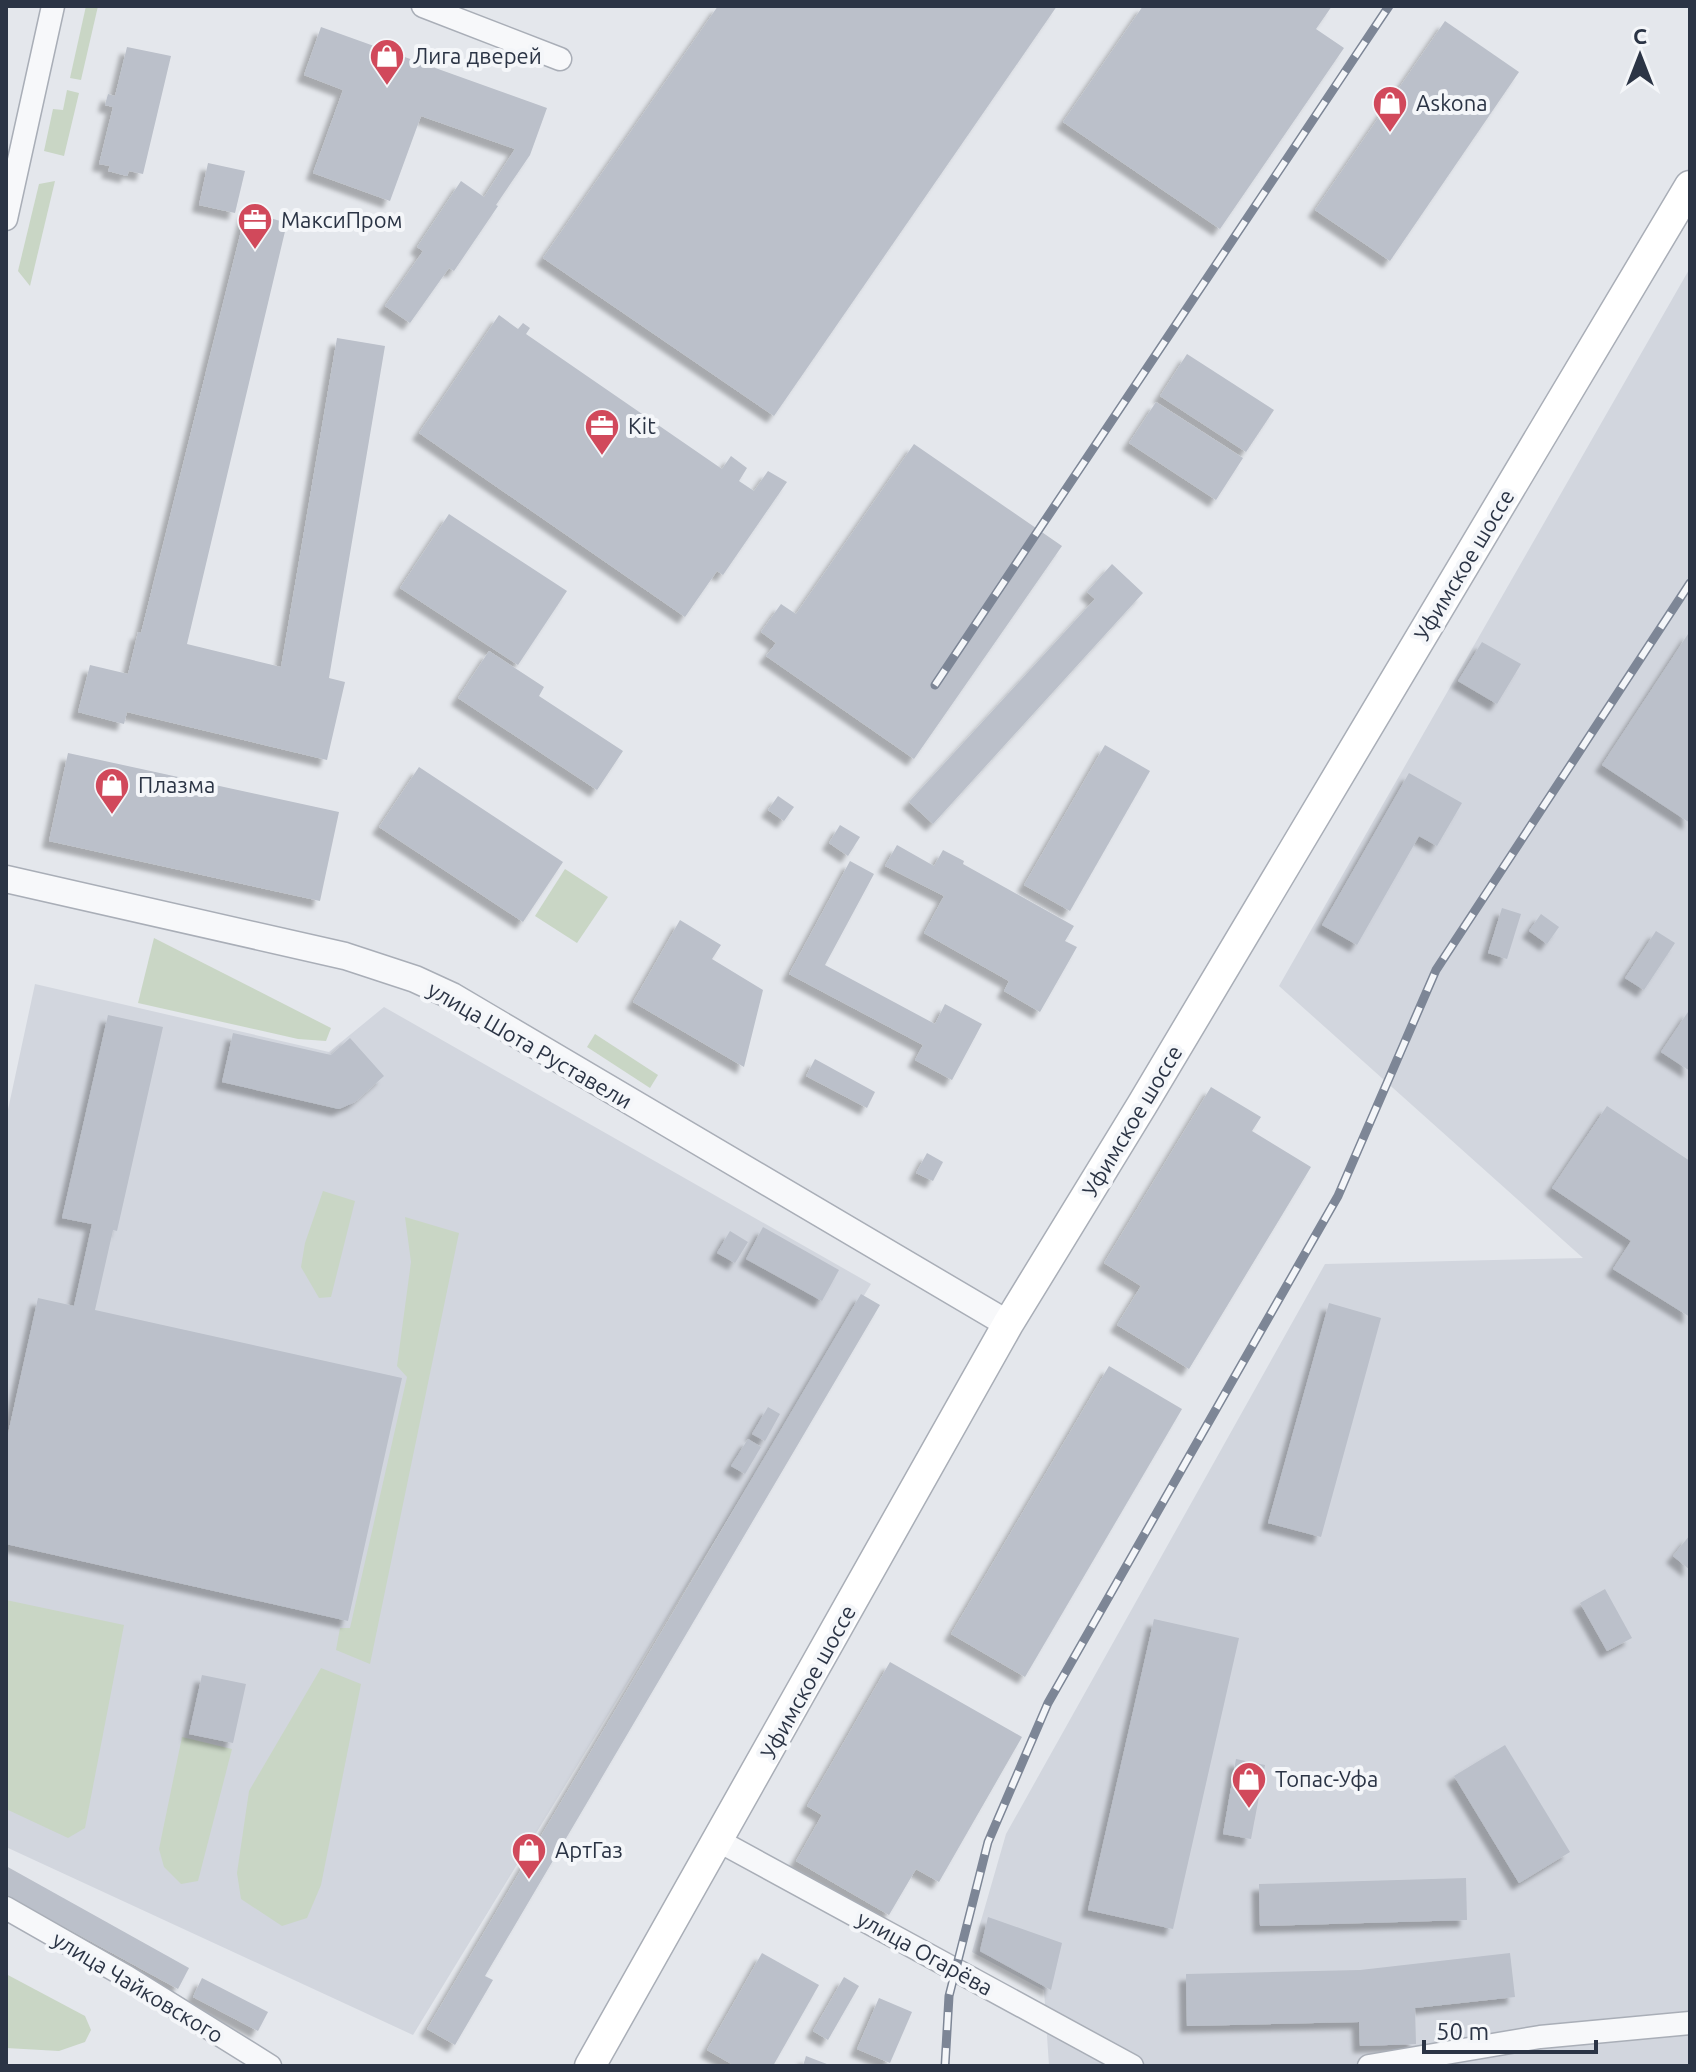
<svg xmlns="http://www.w3.org/2000/svg" width="1696" height="2072" viewBox="0 0 1696 2072" font-family="Ubuntu,sans-serif">
<defs>
<filter id="shadow"><feDropShadow dx="-7" dy="7" stdDeviation="2" flood-color="#0004"/></filter>
</defs>
<rect width="100%" height="100%" fill="#e4e7ec"/>
<!-- built -->
<g fill="#d2d6de">
<path d="M 1690,268 L 1690,2066 L 1049,2066 L 1044,1990 L 972,1952 L 1006,1834 L 1325,1264 L 1583,1258 L 1279,986 Z"/>
<path d="M 35,984 L 329,1052 L 384,1007 L 871,1284 L 413,2035 L 6,1847 L 6,1119 Z"/>
</g>
<!-- green -->
<g fill="#c9d6c5">
<path d="M 86,6 L 98,6 L 81,80 L 70,78 Z"/>
<path d="M 67,90 L 79,93 L 64,156 L 44,151 L 53,109 L 63,110 Z"/>
<path d="M 55,181 L 30,286 L 18,271 L 39,184 Z"/>
<path d="M 565,869 L 608,897 L 577,943 L 535,916 Z"/>
<path d="M 154,938 L 331,1028 L 326,1041 L 298,1039 L 138,1003 Z"/>
<path d="M 595,1034 L 658,1075 L 650,1088 L 587,1047 Z"/>
<path d="M 323,1191 L 355,1201 L 331,1297 L 319,1298 L 301,1267 L 305,1243 Z"/>
<path d="M 405,1217 L 459,1233 L 370,1664 L 336,1650 L 340,1628 L 350,1628 L 407,1377 L 397,1366 L 411,1262 Z"/>
<path d="M 6,1600 L 124,1625 L 85,1828 L 68,1838 L 6,1809 Z"/>
<path d="M 321,1668 L 361,1684 L 321,1885 L 307,1918 L 282,1926 L 241,1899 L 237,1873 L 249,1791 Z"/>
<path d="M 182,1737 L 232,1749 L 198,1881 L 181,1884 L 164,1867 L 159,1849 Z"/>
<path d="M 6,1974 L 85,2016 L 91,2030 L 85,2042 L 59,2051 L 6,2048 Z"/>
</g>
<!-- building -->
<g fill="#bbc0ca" filter="url(#shadow)">
<path d="M 718,6 L 1057,6 L 774,416 L 543,258 Z"/>
<path d="M 1143,6 L 1332,6 L 1316,29 L 1344,48 L 1220,229 L 1063,122 Z"/>
<path d="M 1445,21 L 1519,72 L 1390,261 L 1315,210 Z"/>
<path d="M 321,27 L 547,108 L 530,155 L 496,205 L 498,206 L 454,271 L 449,268 L 410,323 L 385,306 L 423,251 L 417,247 L 461,181 L 484,197 L 515,149 L 421,116 L 390,201 L 313,173 L 343,90 L 304,75 Z"/>
<path d="M 127,47 L 171,56 L 143,174 L 129,171 L 127,176 L 108,171 L 110,166 L 99,164 L 113,107 L 105,105 L 108,94 L 115,96 Z"/>
<path d="M 208,163 L 245,171 L 235,213 L 199,205 Z"/>
<path d="M 246,211 L 287,223 L 187,644 L 281,667 L 337,338 L 385,346 L 329,678 L 345,682 L 327,760 L 127,712 L 124,724 L 78,712 L 90,665 L 128,674 L 138,632 L 141,633 Z"/>
<path d="M 499,315 L 518,329 L 523,323 L 530,328 L 526,334 L 722,469 L 731,456 L 747,468 L 739,481 L 754,491 L 768,471 L 787,482 L 723,575 L 717,571 L 685,617 L 419,433 Z"/>
<path d="M 1187,354 L 1274,410 L 1246,452 L 1160,396 Z"/>
<path d="M 1156,402 L 1243,458 L 1216,500 L 1129,443 Z"/>
<path d="M 914,444 L 1062,546 L 914,759 L 766,656 L 776,643 L 761,632 L 781,604 L 796,614 Z"/>
<path d="M 449,514 L 567,591 L 518,665 L 400,588 Z"/>
<path d="M 1112,564 L 1143,593 L 933,824 L 909,802 L 1095,599 L 1087,592 Z"/>
<path d="M 1690,631 L 1690,823 L 1602,765 Z"/>
<path d="M 1482,642 L 1521,664 L 1497,704 L 1458,681 Z"/>
<path d="M 489,651 L 544,687 L 539,696 L 623,751 L 597,790 L 458,698 Z"/>
<path d="M 1105,745 L 1150,771 L 1070,911 L 1024,885 Z"/>
<path d="M 68,753 L 339,812 L 320,901 L 49,841 Z"/>
<path d="M 419,767 L 563,862 L 523,922 L 379,827 Z"/>
<path d="M 1409,773 L 1462,803 L 1437,846 L 1419,836 L 1357,945 L 1322,925 Z"/>
<path d="M 778,796 L 794,807 L 784,821 L 768,810 Z"/>
<path d="M 840,825 L 860,837 L 848,856 L 829,843 Z"/>
<path d="M 897,845 L 934,866 L 943,850 L 964,861 L 963,864 L 1074,926 L 1065,941 L 1077,947 L 1040,1012 L 1004,991 L 1009,981 L 924,933 L 944,896 L 885,866 Z"/>
<path d="M 850,861 L 874,874 L 825,965 L 935,1024 L 945,1004 L 982,1024 L 952,1080 L 915,1060 L 923,1045 L 789,974 Z"/>
<path d="M 1502,908 L 1521,914 L 1507,959 L 1488,953 Z"/>
<path d="M 1541,914 L 1559,927 L 1547,944 L 1529,931 Z"/>
<path d="M 680,920 L 721,945 L 712,959 L 763,990 L 744,1067 L 633,1002 Z"/>
<path d="M 1656,931 L 1675,943 L 1644,990 L 1625,978 Z"/>
<path d="M 1690,1009 L 1690,1071 L 1661,1052 Z"/>
<path d="M 108,1015 L 163,1027 L 117,1231 L 113,1230 L 95,1310 L 402,1378 L 348,1621 L 6,1544 L 6,1443 L 38,1298 L 74,1306 L 92,1224 L 62,1218 Z"/>
<path d="M 233,1033 L 331,1055 L 350,1038 L 384,1076 L 355,1102 L 339,1109 L 222,1082 Z"/>
<path d="M 815,1059 L 875,1092 L 867,1108 L 806,1076 Z"/>
<path d="M 1211,1087 L 1261,1117 L 1252,1131 L 1311,1167 L 1189,1369 L 1117,1325 L 1141,1286 L 1104,1263 Z"/>
<path d="M 1607,1106 L 1690,1161 L 1690,1317 L 1613,1269 L 1631,1241 L 1552,1188 Z"/>
<path d="M 927,1153 L 943,1162 L 933,1181 L 916,1173 Z"/>
<path d="M 763,1227 L 839,1270 L 822,1301 L 746,1259 Z"/>
<path d="M 730,1231 L 748,1242 L 735,1263 L 717,1253 Z"/>
<path d="M 861,1294 L 880,1305 L 485,1976 L 493,1980 L 455,2045 L 427,2029 Z"/>
<path d="M 1329,1303 L 1381,1318 L 1321,1537 L 1268,1523 Z"/>
<path d="M 1109,1366 L 1182,1409 L 1025,1677 L 951,1634 Z"/>
<path d="M 768,1407 L 780,1414 L 765,1441 L 752,1434 Z"/>
<path d="M 748,1439 L 761,1447 L 745,1474 L 731,1466 Z"/>
<path d="M 1690,1535 L 1690,1570 L 1673,1556 Z"/>
<path d="M 1605,1589 L 1632,1638 L 1607,1651 L 1580,1603 Z"/>
<path d="M 1154,1619 L 1239,1638 L 1173,1929 L 1088,1910 Z"/>
<path d="M 890,1662 L 1022,1737 L 939,1882 L 916,1869 L 889,1915 L 796,1861 L 822,1815 L 807,1806 Z"/>
<path d="M 202,1675 L 246,1684 L 233,1743 L 189,1734 Z"/>
<path d="M 1505,1745 L 1570,1852 L 1519,1883 L 1454,1776 Z"/>
<path d="M 1236,1759 L 1265,1765 L 1251,1839 L 1223,1834 Z"/>
<path d="M 6,1866 L 189,1968 L 178,1989 L 6,1895 Z"/>
<path d="M 1466,1878 L 1467,1920 L 1260,1926 L 1259,1884 Z"/>
<path d="M 988,1917 L 1062,1943 L 1051,1990 L 980,1951 Z"/>
<path d="M 762,1953 L 819,1985 L 773,2066 L 735,2066 L 707,2050 Z"/>
<path d="M 1510,1953 L 1515,1997 L 1415,2008 L 1416,2044 L 1360,2046 L 1359,2022 L 1187,2026 L 1186,1974 L 1360,1970 Z"/>
<path d="M 844,1977 L 859,1986 L 828,2040 L 813,2031 Z"/>
<path d="M 202,1978 L 268,2012 L 258,2031 L 193,1997 Z"/>
<path d="M 879,1998 L 912,2012 L 890,2063 L 857,2049 Z"/>
<path d="M 806,2056 L 832,2066 L 803,2066 Z"/>
</g>
<g fill="none" stroke-linecap="round" stroke-linejoin="round">
<!-- minor casing -->
<g stroke="#a9aeb7" stroke-width="25">
<g id="minor">
<path d="M 423,6 L 560,59"/>
<path d="M 6,219 L 53,6"/>
<path d="M 719,1841 L 1132,2066"/>
<path d="M 6,1908 L 127,1977 L 270,2066"/>
<path d="M 1369,2066 L 1540,2037 L 1690,2023"/>
</g>
</g>
<!-- tertiary casing -->
<g stroke="#a9aeb7" stroke-width="29">
<path id="tertiary" d="M 6,879 L 345,956 L 415,979 L 452,996 L 1008,1324"/>
</g>
<!-- secondary casing -->
<g stroke="#a9aeb7" stroke-width="33">
<path id="secondary" d="M 590,2066 L 1008,1324 L 1142,1105 L 1690,186"/>
</g>
<!-- minor -->
<use href="#minor" stroke="#f7f8fa" stroke-width="22"/>
<!-- tertiary -->
<use href="#tertiary" stroke="#f7f8fa" stroke-width="26"/>
<!-- secondary -->
<use href="#secondary" stroke="#fff" stroke-width="30"/>
<!-- rail casing -->
<g stroke="#7d8696" stroke-width="9">
<g id="rail">
<path d="M 935,685 L 1389,6"/>
<path d="M 945,2066 L 949,1996 L 988,1842 L 1048,1703 L 1338,1196 L 1436,970 L 1690,583"/>
</g>
</g>
<!-- rail -->
<use href="#rail" stroke="#f4f6f9" stroke-width="6" stroke-dasharray="18" stroke-linecap="butt"/>
</g>
<!-- icons -->
<defs>
<g id="shop-pin" transform="scale(1.8)"><path d="M0 17L-7.5 6A9.5 9.5 0 1 1 7.5 6Z" fill="#d1495b" stroke="#f4f6f9"/><path d="M-5-2.5h2.3a2.7 3.5 0 0 1 5.4 0H5L5.5 6h-11ZM-1.5-2.5h3a1.5 2.3 0 0 0-3 0Z" fill="#fff"/></g>
<g id="office-pin" transform="scale(1.8)"><path d="M0 17L-7.5 6A9.5 9.5 0 1 1 7.5 6Z" fill="#d1495b" stroke="#f4f6f9"/><path d="M-6-3h4V-5.5h4V-3h4V5H-6ZM-1-4.5V-3h2v-1.5ZM-6 0V1H6V0Z" fill="#fff"/></g>
</defs>
<g fill-rule="evenodd">
<use href="#shop-pin" x="387" y="56"/>
<use href="#shop-pin" x="1390" y="103"/>
<use href="#office-pin" x="255" y="220"/>
<use href="#office-pin" x="602" y="426"/>
<use href="#shop-pin" x="112" y="785"/>
<use href="#shop-pin" x="1249" y="1779"/>
<use href="#shop-pin" x="529" y="1850"/>
</g>
<g text-anchor="middle" stroke-width="8" stroke-linejoin="round" paint-order="stroke">
<!-- poi labels -->
<g font-size="22" fill="#2b3445" stroke="#f4f6f9" text-anchor="start">
<text x="413" y="64">Лига дверей</text>
<text x="1416" y="111">Askona</text>
<text x="281" y="228">МаксиПром</text>
<text x="628" y="434">Kit</text>
<text x="138" y="793">Плазма</text>
<text x="1275" y="1787">Топас-Уфа</text>
<text x="555" y="1858">АртГаз</text>
</g>
<!-- street labels -->
<g font-size="22" fill="#2b3445" stroke="#f4f6f9">
<text transform="translate(1464 565) rotate(-59)" y="8">Уфимское шоссе</text>
<text transform="translate(530 1045) rotate(30)" y="8">улица Шота Руставели</text>
<text transform="translate(1132 1121) rotate(-59)" y="8">Уфимское шоссе</text>
<text transform="translate(808 1682) rotate(-61)" y="8">Уфимское шоссе</text>
<text transform="translate(925 1953) rotate(29)" y="8">улица Огарёва</text>
<text transform="translate(138 1987) rotate(31)" y="8">улица Чайковского</text>
</g>
</g>
<!-- border -->
<rect width="1696" height="2072" fill="none" stroke="#2b3445" stroke-width="16"/>
<!-- north arrow -->
<g transform="translate(1640 56)" stroke="#f4f6f9" stroke-width="6" paint-order="stroke">
<path d="M0-6L14 30L0 20L-14 30Z" fill="#2b3445"/>
<text y="-12" font-size="22" font-weight="bold" text-anchor="middle" fill="#2b3445">С</text>
</g>
<!-- scale -->
<path d="M1424 2040v12h172v-12" fill="none" stroke="#2b3445" stroke-width="4"/>
<text x="1436" y="2040" font-size="24" fill="#2b3445" stroke="#f4f6f9" stroke-width="6" paint-order="stroke">50 m</text>
</svg>
